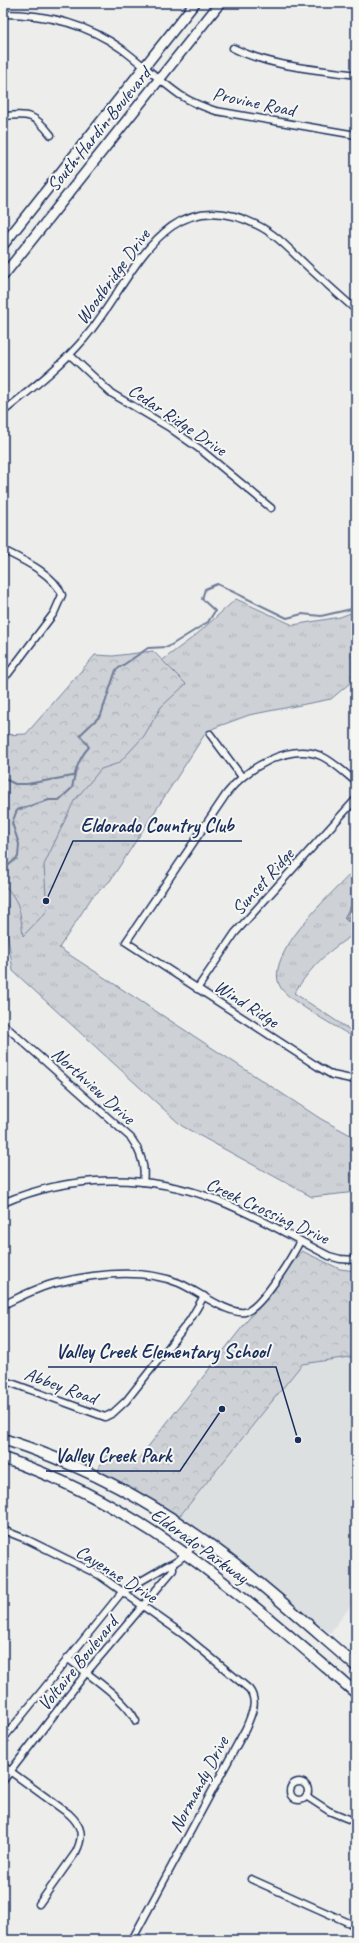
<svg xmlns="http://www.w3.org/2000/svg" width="359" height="1943" viewBox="0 0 359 1943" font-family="Caveat,sans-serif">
<defs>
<pattern id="grass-tufts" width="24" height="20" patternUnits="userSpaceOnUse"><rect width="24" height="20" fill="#ced2d7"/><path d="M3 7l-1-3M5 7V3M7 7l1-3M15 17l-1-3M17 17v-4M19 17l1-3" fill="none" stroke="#b0b5bb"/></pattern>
<pattern id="forest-crowns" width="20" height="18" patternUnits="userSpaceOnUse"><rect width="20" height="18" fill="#ced2d7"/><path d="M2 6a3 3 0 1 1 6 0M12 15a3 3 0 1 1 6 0" fill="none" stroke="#b0b5bb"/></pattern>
<pattern id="water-rules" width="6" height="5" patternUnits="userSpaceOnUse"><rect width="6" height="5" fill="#a5acbc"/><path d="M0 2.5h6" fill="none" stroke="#868c9c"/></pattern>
</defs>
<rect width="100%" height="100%" fill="#edeeec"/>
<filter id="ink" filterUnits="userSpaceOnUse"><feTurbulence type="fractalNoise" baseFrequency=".025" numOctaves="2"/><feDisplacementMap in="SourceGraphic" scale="8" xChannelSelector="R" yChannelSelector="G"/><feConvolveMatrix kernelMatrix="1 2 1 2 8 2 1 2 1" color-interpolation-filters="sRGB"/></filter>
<g filter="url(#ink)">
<!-- built -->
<path fill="#dde0e1" d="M 356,1356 L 356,1599 L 330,1633 L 180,1517 L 302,1364 Z"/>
<!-- grass -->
<g fill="url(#grass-tufts)" stroke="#74809a">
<path d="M 236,599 L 293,625 L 340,617 L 356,611 L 356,678 L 331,699 L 249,715 L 214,728 L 205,734 L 110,881 L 92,897 L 59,948 L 321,1119 L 356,1138 L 356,1192 L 312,1197 L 182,1126 L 13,971 L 3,905 L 3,882 L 26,820 L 156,665 L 196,635 Z"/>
<path d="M 356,868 L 356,933 C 327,951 313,965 294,993 L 356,1034 L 356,1039 C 339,1028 290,1002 281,988 C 260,956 336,890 356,868 Z"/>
</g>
<!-- forest -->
<g fill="url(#forest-crowns)" stroke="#74809a">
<path d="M 153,651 L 186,684 L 161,707 L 144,736 L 119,763 L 101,769 L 74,801 L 44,865 L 47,911 L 23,936 C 20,912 21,902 3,884 L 3,735 L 26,734 L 95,655 L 113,656 Z"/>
<path d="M 302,1251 L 340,1269 L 356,1271 L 356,1356 L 302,1364 L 179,1517 L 97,1470 L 108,1453 L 136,1462 Z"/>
</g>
<!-- water -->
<path fill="url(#water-rules)" stroke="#6e7a96" d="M 356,902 L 356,918 L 352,922 L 347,921 L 344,918 L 350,907 Z"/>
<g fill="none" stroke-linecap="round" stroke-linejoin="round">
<!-- stream -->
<g stroke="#6e7a96" stroke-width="2">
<path d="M 3,778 L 15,784 L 27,784 L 73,776"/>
<path d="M 3,865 L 9,865 L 18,857 L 19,844 L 12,823 L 17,810 L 49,800 L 59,800 L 72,788 C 75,772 78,759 89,747 L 80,735 L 101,715 L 116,670 L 148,648 L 168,647 L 208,622 L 215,611 L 202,599 L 205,589 L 217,584 L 287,618 L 302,614 L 321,616 L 356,608"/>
</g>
<!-- minor casing -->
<g stroke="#1b2f5e" stroke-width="9">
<g id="minor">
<path d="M 3,14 C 45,14 87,24 122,49 C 142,64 160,81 180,95 C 191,102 203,107 216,111 L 356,135"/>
<path d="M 233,48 C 271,67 315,69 356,75"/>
<path d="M 3,116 C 29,114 35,114 51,135"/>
<path d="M 70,355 L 111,393 L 170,428 L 201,450 L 271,508"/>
<path d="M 3,412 C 31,389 60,367 84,339 C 132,284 162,177 257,225 C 276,234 291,251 306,265 C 322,280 339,295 356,310"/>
<path d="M 3,550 C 23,560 54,574 62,595 L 54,613 L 8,674"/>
<path d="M 210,734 L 242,777"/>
<path d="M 356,782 C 345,773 334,762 321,756 C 289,742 246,769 227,793 L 126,942 L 320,1068 L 332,1075 L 356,1080"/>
<path d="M 197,989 L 235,933 L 356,799"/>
<path d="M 3,1024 L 131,1138 C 140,1151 146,1166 143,1182"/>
<path d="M 3,1203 C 70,1174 148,1173 217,1200 C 256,1215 292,1237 329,1256 L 340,1259 L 356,1260"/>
<path d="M 3,1305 C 20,1297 38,1287 56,1283 C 94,1274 142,1268 179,1283 C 196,1290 228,1315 245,1312 C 261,1309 293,1255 300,1241"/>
<path d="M 3,1380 L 105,1417 L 113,1413 L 126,1401 L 190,1320 L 204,1296"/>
<path d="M 3,1530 L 28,1540 L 99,1575 L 184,1635 L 249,1689 C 259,1702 251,1715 246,1728 L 132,1940"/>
<path d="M 67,1658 C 87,1674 125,1698 136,1721"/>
<path d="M 3,1739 L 122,1592 L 167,1566 C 181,1562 191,1548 200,1537"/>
<path d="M 3,1766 L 69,1814 C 82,1826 84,1836 76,1852 L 39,1904"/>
<path d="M 3,1781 L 86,1673 L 173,1570 L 173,1564"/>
<circle cx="299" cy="1791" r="9"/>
<path d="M 306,1796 L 329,1811 L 356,1822"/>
<path d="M 251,1879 L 356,1926"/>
</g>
</g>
<!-- secondary casing -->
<g stroke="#1b2f5e" stroke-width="12">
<g id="secondary">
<path d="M 3,245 L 195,3"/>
<path d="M 3,276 L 220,3"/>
</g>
</g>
<!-- primary casing -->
<g stroke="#1b2f5e" stroke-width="13">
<g id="primary">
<path d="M 3,1439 C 84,1465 161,1506 229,1559 C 273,1593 314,1630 356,1666"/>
<path d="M 3,1458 C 145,1506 245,1598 356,1693"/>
</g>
</g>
<!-- minor -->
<use href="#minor" stroke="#f6f6f2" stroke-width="6"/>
<!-- secondary -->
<use href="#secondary" stroke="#f6f6f2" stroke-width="9"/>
<!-- primary -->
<use href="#primary" stroke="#f6f6f2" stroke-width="10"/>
</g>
</g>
<g text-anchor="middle" stroke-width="4" stroke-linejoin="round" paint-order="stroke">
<!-- street labels -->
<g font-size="19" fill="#1b2f5e" stroke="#f6f6f2">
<text transform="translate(254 101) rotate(12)" y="7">Provine Road</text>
<text transform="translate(98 129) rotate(-51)" y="7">South Hardin Boulevard</text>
<text transform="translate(112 276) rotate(-54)" y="7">Woodbridge Drive</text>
<text transform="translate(178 419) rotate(34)" y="7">Cedar Ridge Drive</text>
<text transform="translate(262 881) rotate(-48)" y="7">Sunset Ridge</text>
<text transform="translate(247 1003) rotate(33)" y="7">Wind Ridge</text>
<text transform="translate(94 1085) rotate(42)" y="7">Northview Drive</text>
<text transform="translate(268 1210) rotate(25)" y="7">Creek Crossing Drive</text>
<text transform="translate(61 1385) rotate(20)" y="7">Abbey Road</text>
<text transform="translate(200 1545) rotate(36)" y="7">Eldorado Parkway</text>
<text transform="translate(117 1573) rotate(32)" y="7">Cayenne Drive</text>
<text transform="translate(77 1663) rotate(-51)" y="7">Voltaire Boulevard</text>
<text transform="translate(198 1784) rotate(-62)" y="7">Normandy Drive</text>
</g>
</g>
<!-- callouts -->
<path fill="none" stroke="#1b2f5e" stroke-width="1.5" d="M46 901L73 841H242M298 1440L276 1367H48M222 1409L180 1471H46"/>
<g fill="#1b2f5e" stroke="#f6f6f2" stroke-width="1.5">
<circle cx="46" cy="901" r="4"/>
<circle cx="298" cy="1440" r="4"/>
<circle cx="222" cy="1409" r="4"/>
</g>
<g font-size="20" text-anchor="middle" font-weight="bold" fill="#1b2f5e" stroke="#f6f6f2" stroke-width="4" stroke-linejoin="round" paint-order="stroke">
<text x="157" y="832">Eldorado Country Club</text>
<text x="162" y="1358">Valley Creek Elementary School</text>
<text x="113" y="1462">Valley Creek Park</text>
</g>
<!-- margin -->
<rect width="359" height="1943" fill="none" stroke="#f6f6f2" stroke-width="16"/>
<rect x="8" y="8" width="343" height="1927" fill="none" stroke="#1b2f5e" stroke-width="1.5" filter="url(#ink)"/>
</svg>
